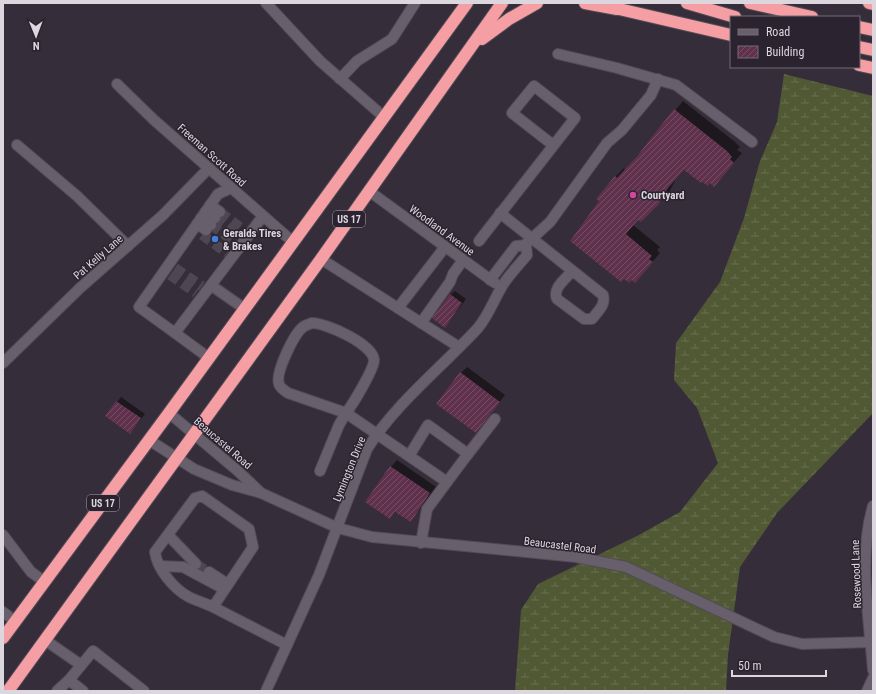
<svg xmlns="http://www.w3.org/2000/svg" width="876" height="694" viewBox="0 0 876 694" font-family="'Roboto Condensed',sans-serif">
<defs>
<pattern id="wetland-marsh" width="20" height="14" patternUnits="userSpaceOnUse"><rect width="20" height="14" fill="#505834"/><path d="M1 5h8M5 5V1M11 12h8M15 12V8" fill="none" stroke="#696f51"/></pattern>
<pattern id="building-hatch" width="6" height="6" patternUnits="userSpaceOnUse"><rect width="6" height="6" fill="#60314c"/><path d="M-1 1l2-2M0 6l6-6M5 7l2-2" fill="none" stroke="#764e65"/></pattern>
</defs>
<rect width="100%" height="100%" fill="#352d39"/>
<!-- wetland -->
<path fill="url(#wetland-marsh)" d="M 784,74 L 873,96 L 873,413 L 777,513 L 740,567 L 728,655 L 726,691 L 515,691 L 521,610 L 538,584 L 637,536 L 680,512 L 718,463 L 697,408 L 674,380 L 676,343 L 720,282 L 744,218 L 760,161 L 777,122 Z"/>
<!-- shadow -->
<g fill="#0007">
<path d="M 683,101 L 735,142 L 740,147 L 737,150 L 742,153 L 714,185 L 685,169 L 676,179 L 668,194 L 641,221 L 638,219 L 633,225 L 660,247 L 657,250 L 660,253 L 635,282 L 632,279 L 601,201 L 615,177 L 624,168 L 625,170 Z"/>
<path d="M 455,291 L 466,299 L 449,322 L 450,295 Z"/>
<path d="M 467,367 L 505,395 L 476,432 L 461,373 Z"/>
<path d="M 121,397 L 145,414 L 130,432 L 107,416 Z"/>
<path d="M 397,460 L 436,487 L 411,521 L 397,511 L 390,518 L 391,467 Z"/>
</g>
<!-- building -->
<g fill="url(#building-hatch)">
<path d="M 674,109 L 727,151 L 732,157 L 730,159 L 734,163 L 714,187 L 710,183 L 708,186 L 702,182 L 701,183 L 684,170 L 668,188 L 659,204 L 641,222 L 638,220 L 626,234 L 652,256 L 649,259 L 653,262 L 635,283 L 631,280 L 629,283 L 624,279 L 621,282 L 570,241 L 599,201 L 596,199 L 615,176 L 617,178 L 637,156 Z"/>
<path d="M 450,294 L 462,303 L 445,328 L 432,318 Z"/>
<path d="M 460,372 L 500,402 L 476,433 L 436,404 Z"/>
<path d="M 116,401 L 141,418 L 130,434 L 105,416 Z"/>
<path d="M 390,466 L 430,493 L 411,522 L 395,512 L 390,519 L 365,502 Z"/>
</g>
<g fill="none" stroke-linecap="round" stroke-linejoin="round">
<!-- minor-tunnel -->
<g stroke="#4e4652" stroke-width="10" stroke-dasharray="10 5" stroke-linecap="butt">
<path d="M 220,212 L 244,230"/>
<path d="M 215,218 L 239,236"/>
<path d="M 211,225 L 235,242"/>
<path d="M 202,235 L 227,253"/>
<path d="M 175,268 L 202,286"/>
<path d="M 170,275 L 196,293"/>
<path d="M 196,564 L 209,572"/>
</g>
<!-- minor casing -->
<g stroke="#524b56" stroke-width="12">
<g id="minor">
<path d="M 266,3 L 320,61 L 384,117"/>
<path d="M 558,54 L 617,68 L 676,85 L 752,142"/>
<path d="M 340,79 L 357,61 L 392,39 L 415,3"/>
<path d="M 117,84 L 154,120 L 293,242"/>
<path d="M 17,145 L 77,196 L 128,246"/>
<path d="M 231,188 L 218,194 L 139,307 L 175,333 L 263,216"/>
<path d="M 369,191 L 495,283"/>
<path d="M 210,205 L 220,212"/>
<path d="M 206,211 L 215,218"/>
<path d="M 500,213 L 603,295 C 606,305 598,311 592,319 L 584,319 L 557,299 C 552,288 566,279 572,271"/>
<path d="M 201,218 L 211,225"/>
<path d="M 197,224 L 206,230"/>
<path d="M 479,241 L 575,118 L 534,86 L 512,113 L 553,145"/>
<path d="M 527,243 L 550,222 L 607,143 L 622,130 L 651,95 L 658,79"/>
<path d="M 321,259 L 459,347"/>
<path d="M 212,286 L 245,309"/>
<path d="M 398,308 L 445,247"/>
<path d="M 312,323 C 326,323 373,344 374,360 C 374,369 353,404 346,413 L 288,393 C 284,390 280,388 279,384 C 275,373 294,334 303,327 C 306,325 309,324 312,323 Z"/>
<path d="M 421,323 L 450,282 L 453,274 L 463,260"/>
<path d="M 175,333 L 209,358"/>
<path d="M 3,363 L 80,288 L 163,215 L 209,168"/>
<path d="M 169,413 L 239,472 L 259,491"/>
<path d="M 149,440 L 194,469 L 232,485 L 261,493 L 338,528 L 372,537 L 576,557 L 626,567 L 774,637 L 802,644 L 873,642"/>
<path d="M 468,454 L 495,419"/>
<path d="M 409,456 L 428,425 L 468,454 L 447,482"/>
<path d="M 320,471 L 339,425 L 346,413 L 447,482 L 427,509 L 421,543"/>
<path d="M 873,506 C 858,556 869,618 873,670"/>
<path d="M 3,535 L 31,572 L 45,582"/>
<path d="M 168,535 L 196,564"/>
<path d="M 160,566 L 183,567 L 224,589"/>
<path d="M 209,572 L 226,583"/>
<path d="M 213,607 C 205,603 197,601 189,597 C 174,589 157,569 155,552 L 195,498 L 202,496 L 249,529 L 253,547 L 213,607 L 287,645"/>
<path d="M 3,612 L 15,621"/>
<path d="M 45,640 L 81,665"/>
<path d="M 69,680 L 83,691"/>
<path d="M 57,691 L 69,680 L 93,651 L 144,691"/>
<path d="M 266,691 L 319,575 L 367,449 C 396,403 441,368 478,328 C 488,316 493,302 501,288 C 507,277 518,266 527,255 L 526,245 L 516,246 L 490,280"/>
<path d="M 867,691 L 873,678"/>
</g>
</g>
<!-- highway casing -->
<g stroke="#524b56" stroke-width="14">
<g id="highway">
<path d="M 585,3 L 617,9"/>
<path d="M 610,3 L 619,9 L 731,35"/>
<path d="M 687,3 L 735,17"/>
<path d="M 750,3 L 812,17"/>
<path d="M 869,3 L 873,4"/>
<path d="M 859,27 L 873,30"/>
<path d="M 482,39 L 509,19 L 537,3"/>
<path d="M 859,47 L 873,50"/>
<path d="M 859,65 L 873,68"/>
<path d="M 3,638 L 169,413 L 467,3"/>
<path d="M 8,691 L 321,259 L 502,3"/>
</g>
</g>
<!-- minor -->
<use href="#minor" stroke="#685f6d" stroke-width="10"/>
<!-- highway -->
<use href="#highway" stroke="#f59ea3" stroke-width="12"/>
</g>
<!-- markers -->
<circle fill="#d1479c" stroke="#2b232f" stroke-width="1.5" cx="633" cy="195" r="4"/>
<circle fill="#3f7fe0" stroke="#2b232f" stroke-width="1.5" cx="215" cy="239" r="4"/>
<g text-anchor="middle" stroke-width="3" stroke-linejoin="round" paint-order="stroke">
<!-- shield labels -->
<g fill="#2b232f" stroke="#a7a1aa" stroke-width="1">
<rect x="333" y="211" width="32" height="16" rx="3"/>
<rect x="87" y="495" width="32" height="16" rx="3"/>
</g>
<g font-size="10" font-weight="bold" fill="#dcd7df">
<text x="349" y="223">US 17</text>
<text x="103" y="507">US 17</text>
</g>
<!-- street labels -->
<g font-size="11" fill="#dcd7df" stroke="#2b232f">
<text transform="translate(212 155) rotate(42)" y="4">Freeman Scott Road</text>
<text transform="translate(442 230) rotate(36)" y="4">Woodland Avenue</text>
<text transform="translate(98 257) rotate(-41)" y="4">Pat Kelly Lane</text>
<text transform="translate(223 443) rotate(41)" y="4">Beaucastel Road</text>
<text transform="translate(349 469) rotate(-68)" y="4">Lymington Drive</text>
<text transform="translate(560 545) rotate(7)" y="4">Beaucastel Road</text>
<text transform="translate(856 574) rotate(-92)" y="4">Rosewood Lane</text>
</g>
<!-- poi labels -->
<g font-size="11" font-weight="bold" fill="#dcd7df" stroke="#2b232f" text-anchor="start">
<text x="641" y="199">Courtyard</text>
<text x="223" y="237">Geralds Tires<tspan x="223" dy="13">&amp; Brakes</tspan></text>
</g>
</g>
<!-- border -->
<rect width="876" height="694" fill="none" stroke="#dcd7df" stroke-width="8"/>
<!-- legend -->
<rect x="730" y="16" width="130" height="52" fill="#2b232f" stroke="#726b75"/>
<rect x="738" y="29" width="20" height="6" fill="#685f6d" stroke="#726b75"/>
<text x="766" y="36" font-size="12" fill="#dcd7df">Road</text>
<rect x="738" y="46" width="20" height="12" fill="url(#building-hatch)" stroke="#726b75"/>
<text x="766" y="56" font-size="12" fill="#dcd7df">Building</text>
<!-- north arrow -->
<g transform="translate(36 36) rotate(179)" stroke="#2b232f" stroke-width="3" paint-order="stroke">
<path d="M0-3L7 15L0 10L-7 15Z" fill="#dcd7df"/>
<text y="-6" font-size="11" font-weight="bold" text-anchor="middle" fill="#dcd7df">N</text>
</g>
<!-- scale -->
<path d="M732 670v6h94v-6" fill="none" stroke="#dcd7df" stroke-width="2"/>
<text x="738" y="670" font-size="12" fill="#dcd7df" stroke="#2b232f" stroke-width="3" paint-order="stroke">50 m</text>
</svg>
